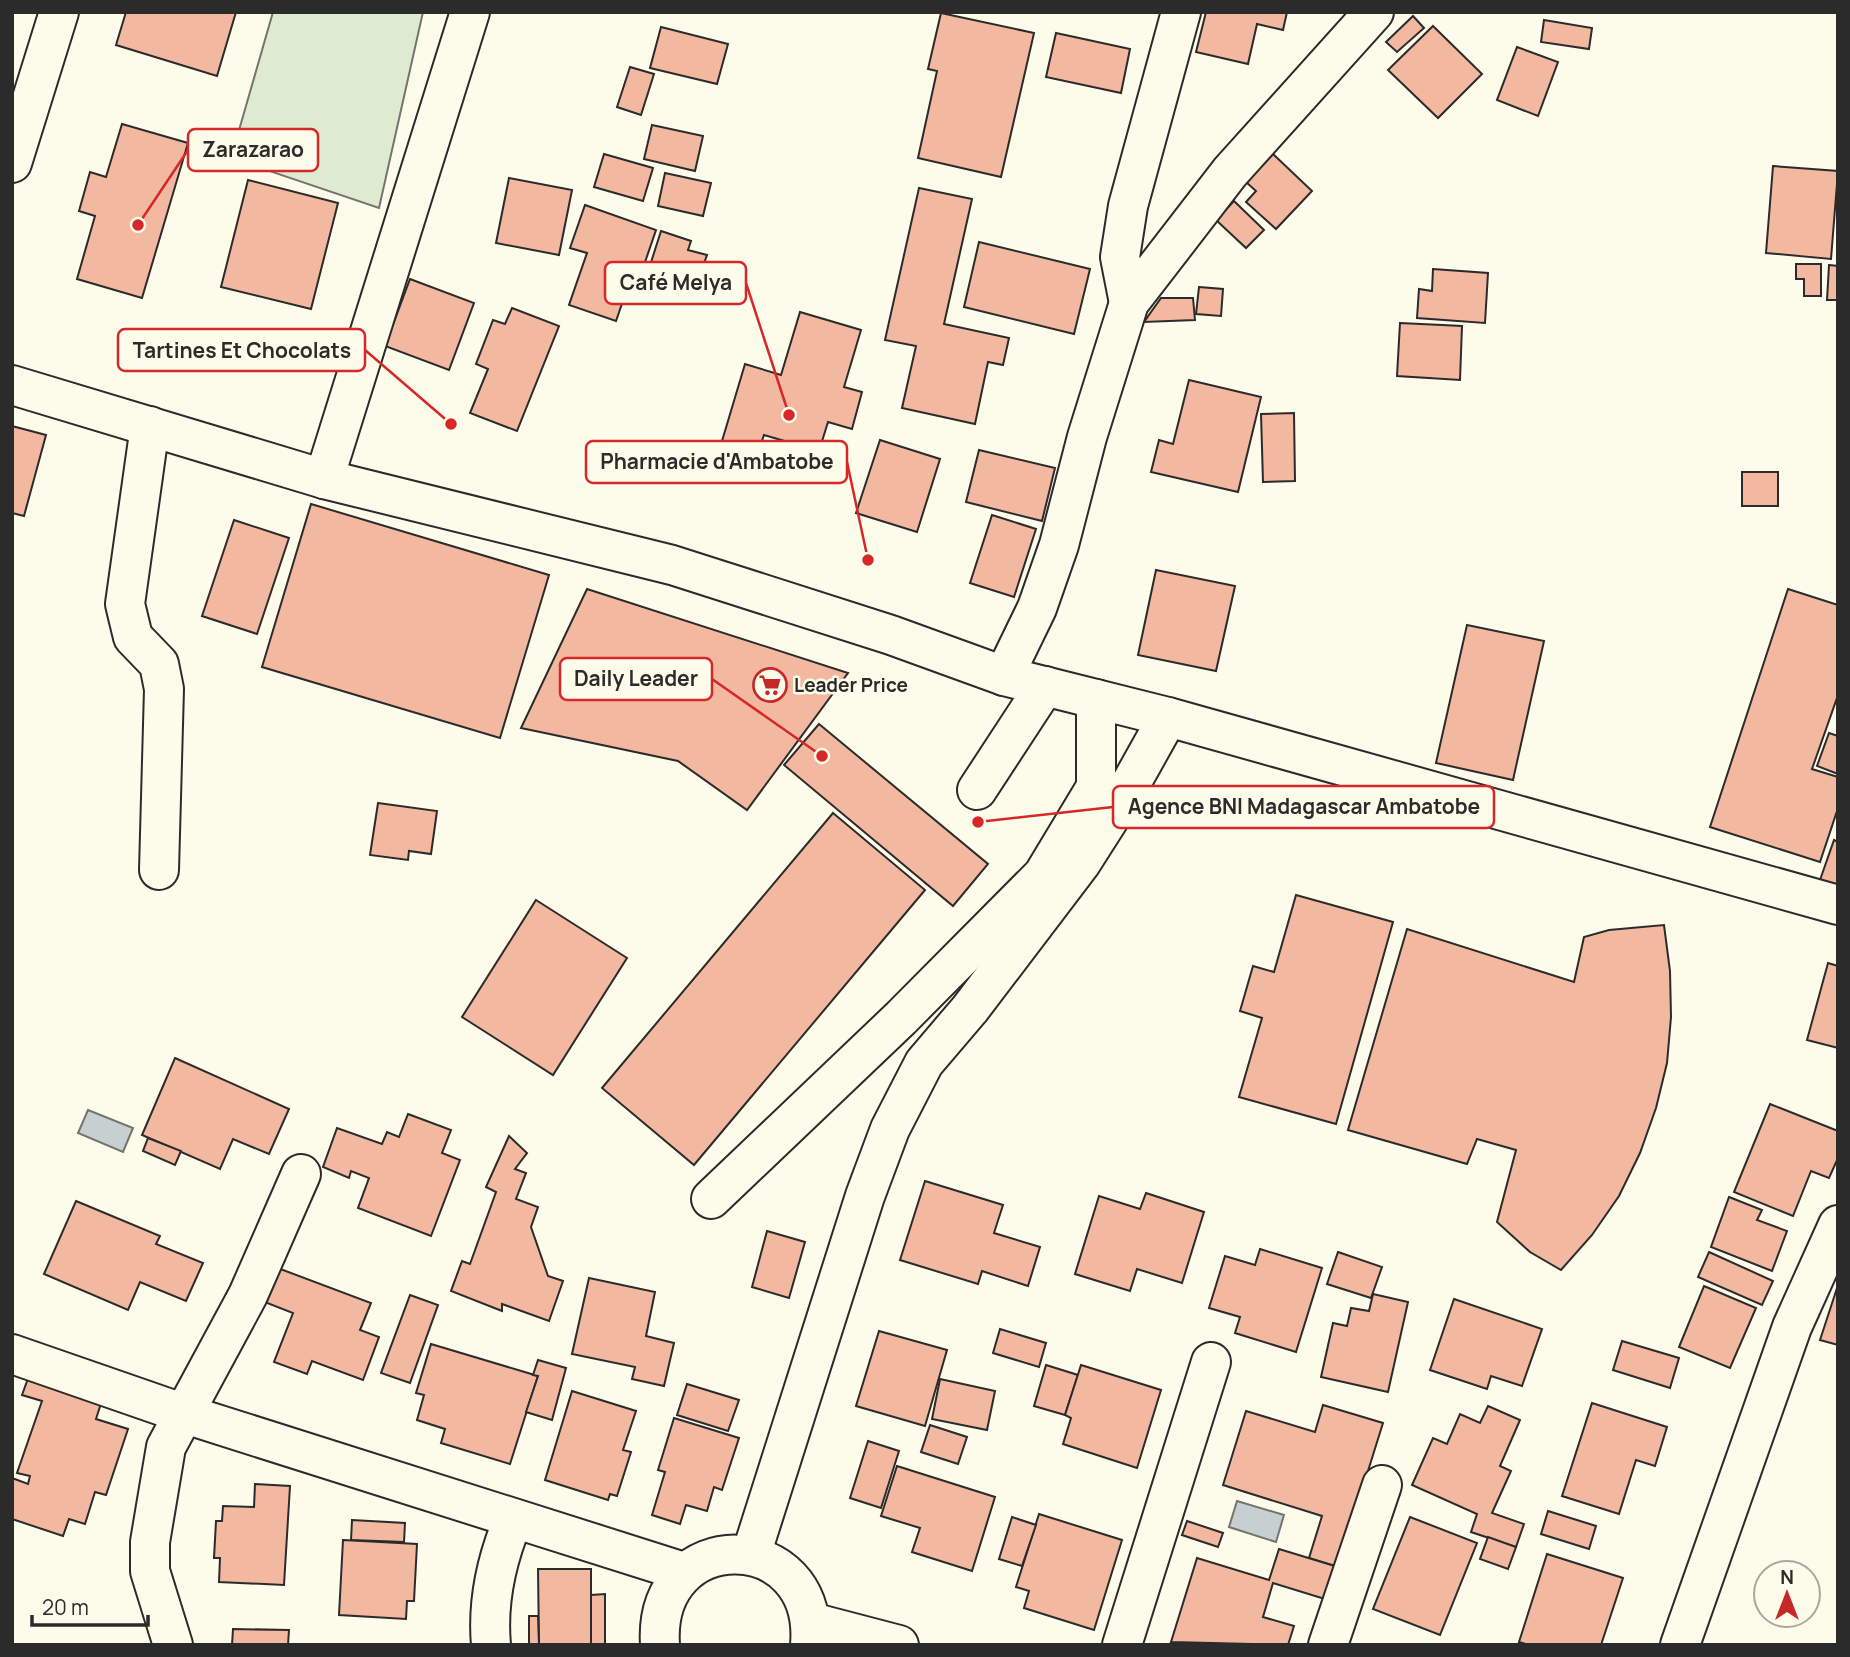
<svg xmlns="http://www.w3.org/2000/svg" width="1850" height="1657" viewBox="0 0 1850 1657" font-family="Manrope,sans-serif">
<rect width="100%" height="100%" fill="#fdfbea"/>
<!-- green -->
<path fill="#deebd1" stroke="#74746e" stroke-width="2" d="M 273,12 L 423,12 L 379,208 L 231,158 Z"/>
<!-- water -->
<g fill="#c7d0d0" stroke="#74746e" stroke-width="2">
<path d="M 88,1110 L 133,1128 L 123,1152 L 78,1133 Z"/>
<path d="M 1237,1501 L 1284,1515 L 1276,1542 L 1229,1527 Z"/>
</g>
<!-- building -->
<g fill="#f2b8a0" stroke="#2b2b2b" stroke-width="2">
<path d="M 126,12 L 236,12 L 217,76 L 116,45 Z"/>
<path d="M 1206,12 L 1287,12 L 1283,30 L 1257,24 L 1248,64 L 1196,52 Z"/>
<path d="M 941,13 L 1034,33 L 1001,177 L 918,158 L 937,71 L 928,69 Z"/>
<path d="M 1413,16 L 1424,28 L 1397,52 L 1386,42 Z"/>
<path d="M 1544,20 L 1592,28 L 1589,49 L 1541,42 Z"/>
<path d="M 1433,26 L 1482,74 L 1438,118 L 1388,70 Z"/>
<path d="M 661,27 L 728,44 L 717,84 L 650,68 Z"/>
<path d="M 1056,33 L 1130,49 L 1121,93 L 1046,77 Z"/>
<path d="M 1517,47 L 1558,62 L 1538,116 L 1497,100 Z"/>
<path d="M 630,67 L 654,74 L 641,115 L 617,107 Z"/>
<path d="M 122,124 L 188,143 L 142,298 L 77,279 L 95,216 L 79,211 L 90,172 L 106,177 Z"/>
<path d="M 652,125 L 703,136 L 695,171 L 644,159 Z"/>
<path d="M 604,154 L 653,168 L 643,201 L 594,187 Z"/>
<path d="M 1273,154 L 1312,191 L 1276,229 L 1246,202 L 1256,191 L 1246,182 Z"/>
<path d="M 1773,166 L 1838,171 L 1831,259 L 1766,253 Z"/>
<path d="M 665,173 L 711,183 L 703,216 L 658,206 Z"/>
<path d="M 509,178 L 572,190 L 559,255 L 496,243 Z"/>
<path d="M 248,180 L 338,203 L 311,309 L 221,287 Z"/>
<path d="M 919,188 L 972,199 L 944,324 L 1009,338 L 1003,365 L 988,362 L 975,424 L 902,408 L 916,346 L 885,340 Z"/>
<path d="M 1234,201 L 1264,230 L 1246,248 L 1216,220 Z"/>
<path d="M 585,205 L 656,230 L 643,268 L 635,266 L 616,321 L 569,305 L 587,253 L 570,248 Z"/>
<path d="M 661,231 L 691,241 L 688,250 L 707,255 L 696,286 L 677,280 L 675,288 L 646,278 Z"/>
<path d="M 979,242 L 1090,269 L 1074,334 L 964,307 Z"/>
<path d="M 1796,264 L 1821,264 L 1821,296 L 1804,296 L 1804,279 L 1796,279 Z"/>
<path d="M 1829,265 L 1838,266 L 1838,300 L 1827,300 Z"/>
<path d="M 1433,269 L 1488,273 L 1485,323 L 1417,318 L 1419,289 L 1432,291 Z"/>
<path d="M 410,279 L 474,303 L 449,370 L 385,346 Z"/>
<path d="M 1199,287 L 1223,289 L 1221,316 L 1196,314 Z"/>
<path d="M 1161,298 L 1193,298 L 1195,320 L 1144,322 Z"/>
<path d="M 512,308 L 559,326 L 517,431 L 470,413 L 488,369 L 476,364 L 493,320 L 505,324 Z"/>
<path d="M 800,312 L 861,330 L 844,387 L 862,392 L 852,429 L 828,422 L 819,451 L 764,435 L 758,452 L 722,441 L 745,364 L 781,375 Z"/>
<path d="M 1400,323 L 1462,326 L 1460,380 L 1397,376 Z"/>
<path d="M 1189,380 L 1261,397 L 1238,492 L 1151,472 L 1159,440 L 1173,444 Z"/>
<path d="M 1294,413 L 1295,481 L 1263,482 L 1261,414 Z"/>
<path d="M 12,426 L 46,435 L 24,516 L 12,513 Z"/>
<path d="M 880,440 L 940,459 L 917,532 L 856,513 Z"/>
<path d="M 979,450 L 1055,468 L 1042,521 L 966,502 Z"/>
<rect x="1742" y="472" width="36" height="34"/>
<path d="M 311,504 L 549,575 L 500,738 L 262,667 Z"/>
<path d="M 992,515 L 1036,529 L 1014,597 L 970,583 Z"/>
<path d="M 234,520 L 289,538 L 257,634 L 202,616 Z"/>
<path d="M 1156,570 L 1235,586 L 1216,671 L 1138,655 Z"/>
<path d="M 587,589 L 848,673 L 747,810 L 678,761 L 521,728 Z"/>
<path d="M 1788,589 L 1838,605 L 1838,695 L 1812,769 L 1838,777 L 1838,808 L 1820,862 L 1710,827 Z"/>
<path d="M 1467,625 L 1544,641 L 1513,780 L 1436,763 Z"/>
<path d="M 819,724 L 988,864 L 953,906 L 784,765 Z"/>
<path d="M 1829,733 L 1838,736 L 1838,774 L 1817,766 Z"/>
<path d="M 378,803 L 437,811 L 431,854 L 409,851 L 408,860 L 370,855 Z"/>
<path d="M 833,813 L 925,890 L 694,1165 L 602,1088 Z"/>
<path d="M 1834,840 L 1838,842 L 1838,886 L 1820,880 Z"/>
<path d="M 1296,895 L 1393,922 L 1336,1124 L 1239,1097 L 1262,1018 L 1240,1011 L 1253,966 L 1274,972 Z"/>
<path d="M 536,900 L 627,958 L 553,1075 L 462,1017 Z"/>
<path d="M 1664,925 L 1670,971 L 1671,1017 L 1667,1063 L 1656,1108 L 1640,1153 L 1619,1196 L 1592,1235 L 1561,1270 L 1530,1252 L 1497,1222 L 1516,1150 L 1477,1139 L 1467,1164 L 1348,1130 L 1407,929 L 1574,982 L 1584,937 L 1609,930 Z"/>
<path d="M 1828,963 L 1838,966 L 1838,1048 L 1807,1040 Z"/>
<path d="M 175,1058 L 289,1109 L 269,1154 L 233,1139 L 220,1169 L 142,1135 Z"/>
<path d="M 1770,1104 L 1838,1131 L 1838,1158 L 1829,1178 L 1811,1171 L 1793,1216 L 1734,1192 Z"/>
<path d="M 408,1114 L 451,1130 L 442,1153 L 460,1160 L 431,1236 L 358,1208 L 369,1178 L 351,1171 L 349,1178 L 323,1167 L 337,1128 L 382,1144 L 387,1132 L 399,1137 Z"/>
<path d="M 509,1136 L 527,1153 L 515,1169 L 526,1173 L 516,1199 L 538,1207 L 531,1227 L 548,1276 L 563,1281 L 549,1321 L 502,1304 L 502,1311 L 451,1291 L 462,1261 L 470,1264 L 496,1192 L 486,1187 Z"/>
<path d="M 148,1138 L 181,1151 L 175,1165 L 143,1151 Z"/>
<path d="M 925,1181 L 1003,1205 L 994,1233 L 1040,1247 L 1028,1286 L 982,1271 L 978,1284 L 900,1260 Z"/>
<path d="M 1146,1193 L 1204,1212 L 1182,1283 L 1137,1269 L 1130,1291 L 1075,1274 L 1099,1196 L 1140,1209 Z"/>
<path d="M 1729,1197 L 1762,1210 L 1757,1220 L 1787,1231 L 1772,1271 L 1711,1247 Z"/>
<path d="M 76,1201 L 160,1236 L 156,1244 L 203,1263 L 186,1301 L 140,1282 L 128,1310 L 44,1274 Z"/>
<path d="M 767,1231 L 805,1242 L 789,1298 L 752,1287 Z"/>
<path d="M 1260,1249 L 1322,1268 L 1296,1352 L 1235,1333 L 1240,1317 L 1209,1308 L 1225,1256 L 1255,1265 Z"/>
<path d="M 1338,1252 L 1382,1267 L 1371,1298 L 1327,1284 Z"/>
<path d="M 1709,1252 L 1773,1281 L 1762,1305 L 1698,1277 Z"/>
<path d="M 275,1267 L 371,1303 L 360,1330 L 379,1337 L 363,1380 L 312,1361 L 307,1374 L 274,1362 L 293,1313 L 262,1301 Z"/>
<path d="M 589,1278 L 655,1292 L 646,1336 L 674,1343 L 664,1386 L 632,1379 L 635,1367 L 572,1354 Z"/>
<path d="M 1838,1285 L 1838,1345 L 1820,1340 Z"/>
<path d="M 1704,1286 L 1756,1308 L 1730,1368 L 1679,1347 Z"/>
<path d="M 1373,1294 L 1408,1302 L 1388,1392 L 1321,1377 L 1333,1323 L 1347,1326 L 1351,1308 L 1369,1311 Z"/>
<path d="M 410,1295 L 438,1305 L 410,1383 L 381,1373 Z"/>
<path d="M 1454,1299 L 1542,1329 L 1522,1386 L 1491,1376 L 1487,1389 L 1430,1370 Z"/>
<path d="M 1000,1329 L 1046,1343 L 1039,1367 L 993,1353 Z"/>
<path d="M 879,1331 L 947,1350 L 925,1426 L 856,1406 Z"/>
<path d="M 1622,1341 L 1679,1358 L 1670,1388 L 1613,1370 Z"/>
<path d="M 431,1344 L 538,1376 L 510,1464 L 441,1443 L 445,1429 L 417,1420 L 424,1395 L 416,1393 Z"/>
<path d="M 538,1360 L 566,1368 L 552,1420 L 526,1412 L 538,1376 L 533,1375 Z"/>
<path d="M 1046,1365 L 1078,1375 L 1065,1415 L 1034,1406 Z"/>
<path d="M 1081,1365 L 1161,1390 L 1137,1468 L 1063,1444 L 1071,1418 L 1065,1415 Z"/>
<path d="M 30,1373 L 103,1397 L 96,1419 L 128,1429 L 106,1495 L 95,1492 L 85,1524 L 69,1519 L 63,1536 L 12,1519 L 12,1478 L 28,1484 L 30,1476 L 17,1473 L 42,1401 L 22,1395 Z"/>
<path d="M 940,1379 L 995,1391 L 987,1430 L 932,1419 Z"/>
<path d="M 687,1384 L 739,1400 L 728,1431 L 677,1415 Z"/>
<path d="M 572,1391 L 636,1411 L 623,1450 L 631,1452 L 617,1496 L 610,1494 L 608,1500 L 545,1480 Z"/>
<path d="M 1592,1403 L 1667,1427 L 1655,1466 L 1636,1460 L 1619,1514 L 1562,1496 Z"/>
<path d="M 1323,1405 L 1383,1423 L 1338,1567 L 1309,1558 L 1322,1516 L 1223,1485 L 1246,1411 L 1315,1432 Z"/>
<path d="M 1488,1406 L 1520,1420 L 1500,1466 L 1511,1471 L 1492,1513 L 1524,1524 L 1516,1547 L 1471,1532 L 1477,1514 L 1412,1485 L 1433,1438 L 1447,1444 L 1460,1414 L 1480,1423 Z"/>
<path d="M 674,1418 L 739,1438 L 722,1490 L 714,1487 L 707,1511 L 686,1505 L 680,1524 L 652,1515 L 665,1472 L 658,1470 Z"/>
<path d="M 930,1425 L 967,1437 L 958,1464 L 921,1452 Z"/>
<path d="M 868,1441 L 899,1451 L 881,1508 L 850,1498 Z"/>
<path d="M 897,1466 L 995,1497 L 972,1571 L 912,1552 L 920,1528 L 881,1516 Z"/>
<path d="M 255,1484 L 290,1486 L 284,1585 L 219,1582 L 220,1558 L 214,1558 L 216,1521 L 222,1521 L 223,1506 L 254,1507 Z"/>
<path d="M 1548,1511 L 1596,1526 L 1589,1549 L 1541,1534 Z"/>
<path d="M 1039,1514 L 1122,1540 L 1094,1630 L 1024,1608 L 1029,1591 L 1016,1587 Z"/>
<path d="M 1012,1517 L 1036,1525 L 1022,1566 L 999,1559 Z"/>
<path d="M 1410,1517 L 1477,1543 L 1440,1635 L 1373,1609 Z"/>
<path d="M 352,1520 L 405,1523 L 404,1542 L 351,1540 Z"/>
<path d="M 1187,1521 L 1223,1533 L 1218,1547 L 1182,1535 Z"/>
<path d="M 1488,1537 L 1516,1547 L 1508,1569 L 1480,1559 Z"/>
<path d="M 343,1540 L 417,1544 L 414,1601 L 407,1601 L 406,1619 L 339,1615 Z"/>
<path d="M 1279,1549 L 1338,1567 L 1328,1600 L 1273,1583 L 1263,1617 L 1294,1626 L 1288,1645 L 1171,1642 L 1197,1558 L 1269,1580 Z"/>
<path d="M 1547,1554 L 1623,1578 L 1601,1645 L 1529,1645 L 1519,1642 Z"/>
<path d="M 538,1569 L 591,1569 L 591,1645 L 539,1645 Z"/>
<path d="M 605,1594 L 605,1645 L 591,1645 L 591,1595 Z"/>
<path d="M 529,1616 L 538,1616 L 539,1645 L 529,1645 Z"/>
<path d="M 233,1629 L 289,1630 L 288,1645 L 232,1645 Z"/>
</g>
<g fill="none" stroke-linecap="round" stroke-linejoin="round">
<!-- minor casing -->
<g stroke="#2b2b2b" stroke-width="42">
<g id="minor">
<path d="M 12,163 L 59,12"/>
<path d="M 1129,303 L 1120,257 L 1128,206 L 1181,12"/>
<path d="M 12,385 L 324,479 L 672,565 L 891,635 L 1004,676 L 1168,717 L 1838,905"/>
<path d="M 150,426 L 125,604 L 133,637 L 159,664 L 164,689 L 159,870"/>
<path d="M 324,479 L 470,12"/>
<path d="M 1004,676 L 1037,608 L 1059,545 L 1087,437 L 1129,303 L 1230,172 L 1374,12"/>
<path d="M 977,790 L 1045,686"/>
<path d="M 711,1199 L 901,1018 L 1043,875 L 1096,787 L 1096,699"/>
<path d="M 12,1354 L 185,1414 L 684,1572"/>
<path d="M 751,1555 L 865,1196 L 890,1129 L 924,1063 L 970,1009 L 1081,863 L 1125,794 L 1168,717"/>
<path d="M 811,1622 L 899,1645"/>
<path d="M 173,1645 L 150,1571 L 150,1542 L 166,1447 L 248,1295 L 301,1174"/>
<path d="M 491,1645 C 487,1601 496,1561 513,1520"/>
<path d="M 660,1645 C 652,1523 820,1526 810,1645"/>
<path d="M 1122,1645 L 1211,1362"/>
<path d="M 1328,1645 L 1382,1485"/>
<path d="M 1680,1645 L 1792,1327 L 1838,1225"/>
</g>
</g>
<!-- minor -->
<use href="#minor" stroke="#fdfbea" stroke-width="38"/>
</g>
<!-- icons -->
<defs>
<g id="supermarket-ring" transform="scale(1.75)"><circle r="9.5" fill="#fdfbea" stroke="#c62828" stroke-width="1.5"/><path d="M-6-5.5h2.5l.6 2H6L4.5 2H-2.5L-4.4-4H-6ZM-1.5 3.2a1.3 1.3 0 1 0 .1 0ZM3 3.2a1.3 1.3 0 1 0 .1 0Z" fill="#c62828"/></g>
</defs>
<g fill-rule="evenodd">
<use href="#supermarket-ring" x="770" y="685"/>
</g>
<g text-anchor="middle" stroke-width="5" stroke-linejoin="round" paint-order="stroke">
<!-- poi labels -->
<g font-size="19" font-weight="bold" fill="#2b2b2b" stroke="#fdfbea" text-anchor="start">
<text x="794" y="692">Leader Price</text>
</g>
</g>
<!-- callouts -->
<path fill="none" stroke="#d62828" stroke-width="2.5" d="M138 225L188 150M789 415L746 283M451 424L365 350M868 560L847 462M822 756L712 679M978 822L1113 807"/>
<g fill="#d62828" stroke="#fdfbea" stroke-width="2.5">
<circle cx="138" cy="225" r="7"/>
<circle cx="789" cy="415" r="7"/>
<circle cx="451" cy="424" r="7"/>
<circle cx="868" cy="560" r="7"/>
<circle cx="822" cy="756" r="7"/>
<circle cx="978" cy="822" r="7"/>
</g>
<g fill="#fdfbea" stroke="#d62828" stroke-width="2.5">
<rect x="188" y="129" width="130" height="42" rx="7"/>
<rect x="605" y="262" width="141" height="42" rx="7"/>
<rect x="118" y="329" width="247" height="42" rx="7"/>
<rect x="586" y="441" width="261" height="42" rx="7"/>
<rect x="560" y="658" width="152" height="42" rx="7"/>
<rect x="1113" y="786" width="381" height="42" rx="7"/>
</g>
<g font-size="21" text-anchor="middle" font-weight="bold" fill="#2b2b2b">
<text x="253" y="157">Zarazarao</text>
<text x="676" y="290">Café Melya</text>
<text x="242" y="358">Tartines Et Chocolats</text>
<text x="717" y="469">Pharmacie d'Ambatobe</text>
<text x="636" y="686">Daily Leader</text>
<text x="1304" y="814">Agence BNI Madagascar Ambatobe</text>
</g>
<!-- border -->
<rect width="1850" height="1657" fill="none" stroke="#2b2b2b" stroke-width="28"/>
<!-- north arrow -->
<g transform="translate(1787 1594)"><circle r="33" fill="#fdfbea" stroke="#a9a89e" stroke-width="2"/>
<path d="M0-5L12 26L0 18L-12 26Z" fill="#c62828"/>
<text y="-10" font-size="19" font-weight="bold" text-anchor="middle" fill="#2b2b2b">N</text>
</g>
<!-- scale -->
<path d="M32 1615v10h116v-10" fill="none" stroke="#2b2b2b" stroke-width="3.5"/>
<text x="42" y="1615" font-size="21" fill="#2b2b2b" stroke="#fdfbea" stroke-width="5" paint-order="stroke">20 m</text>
</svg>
